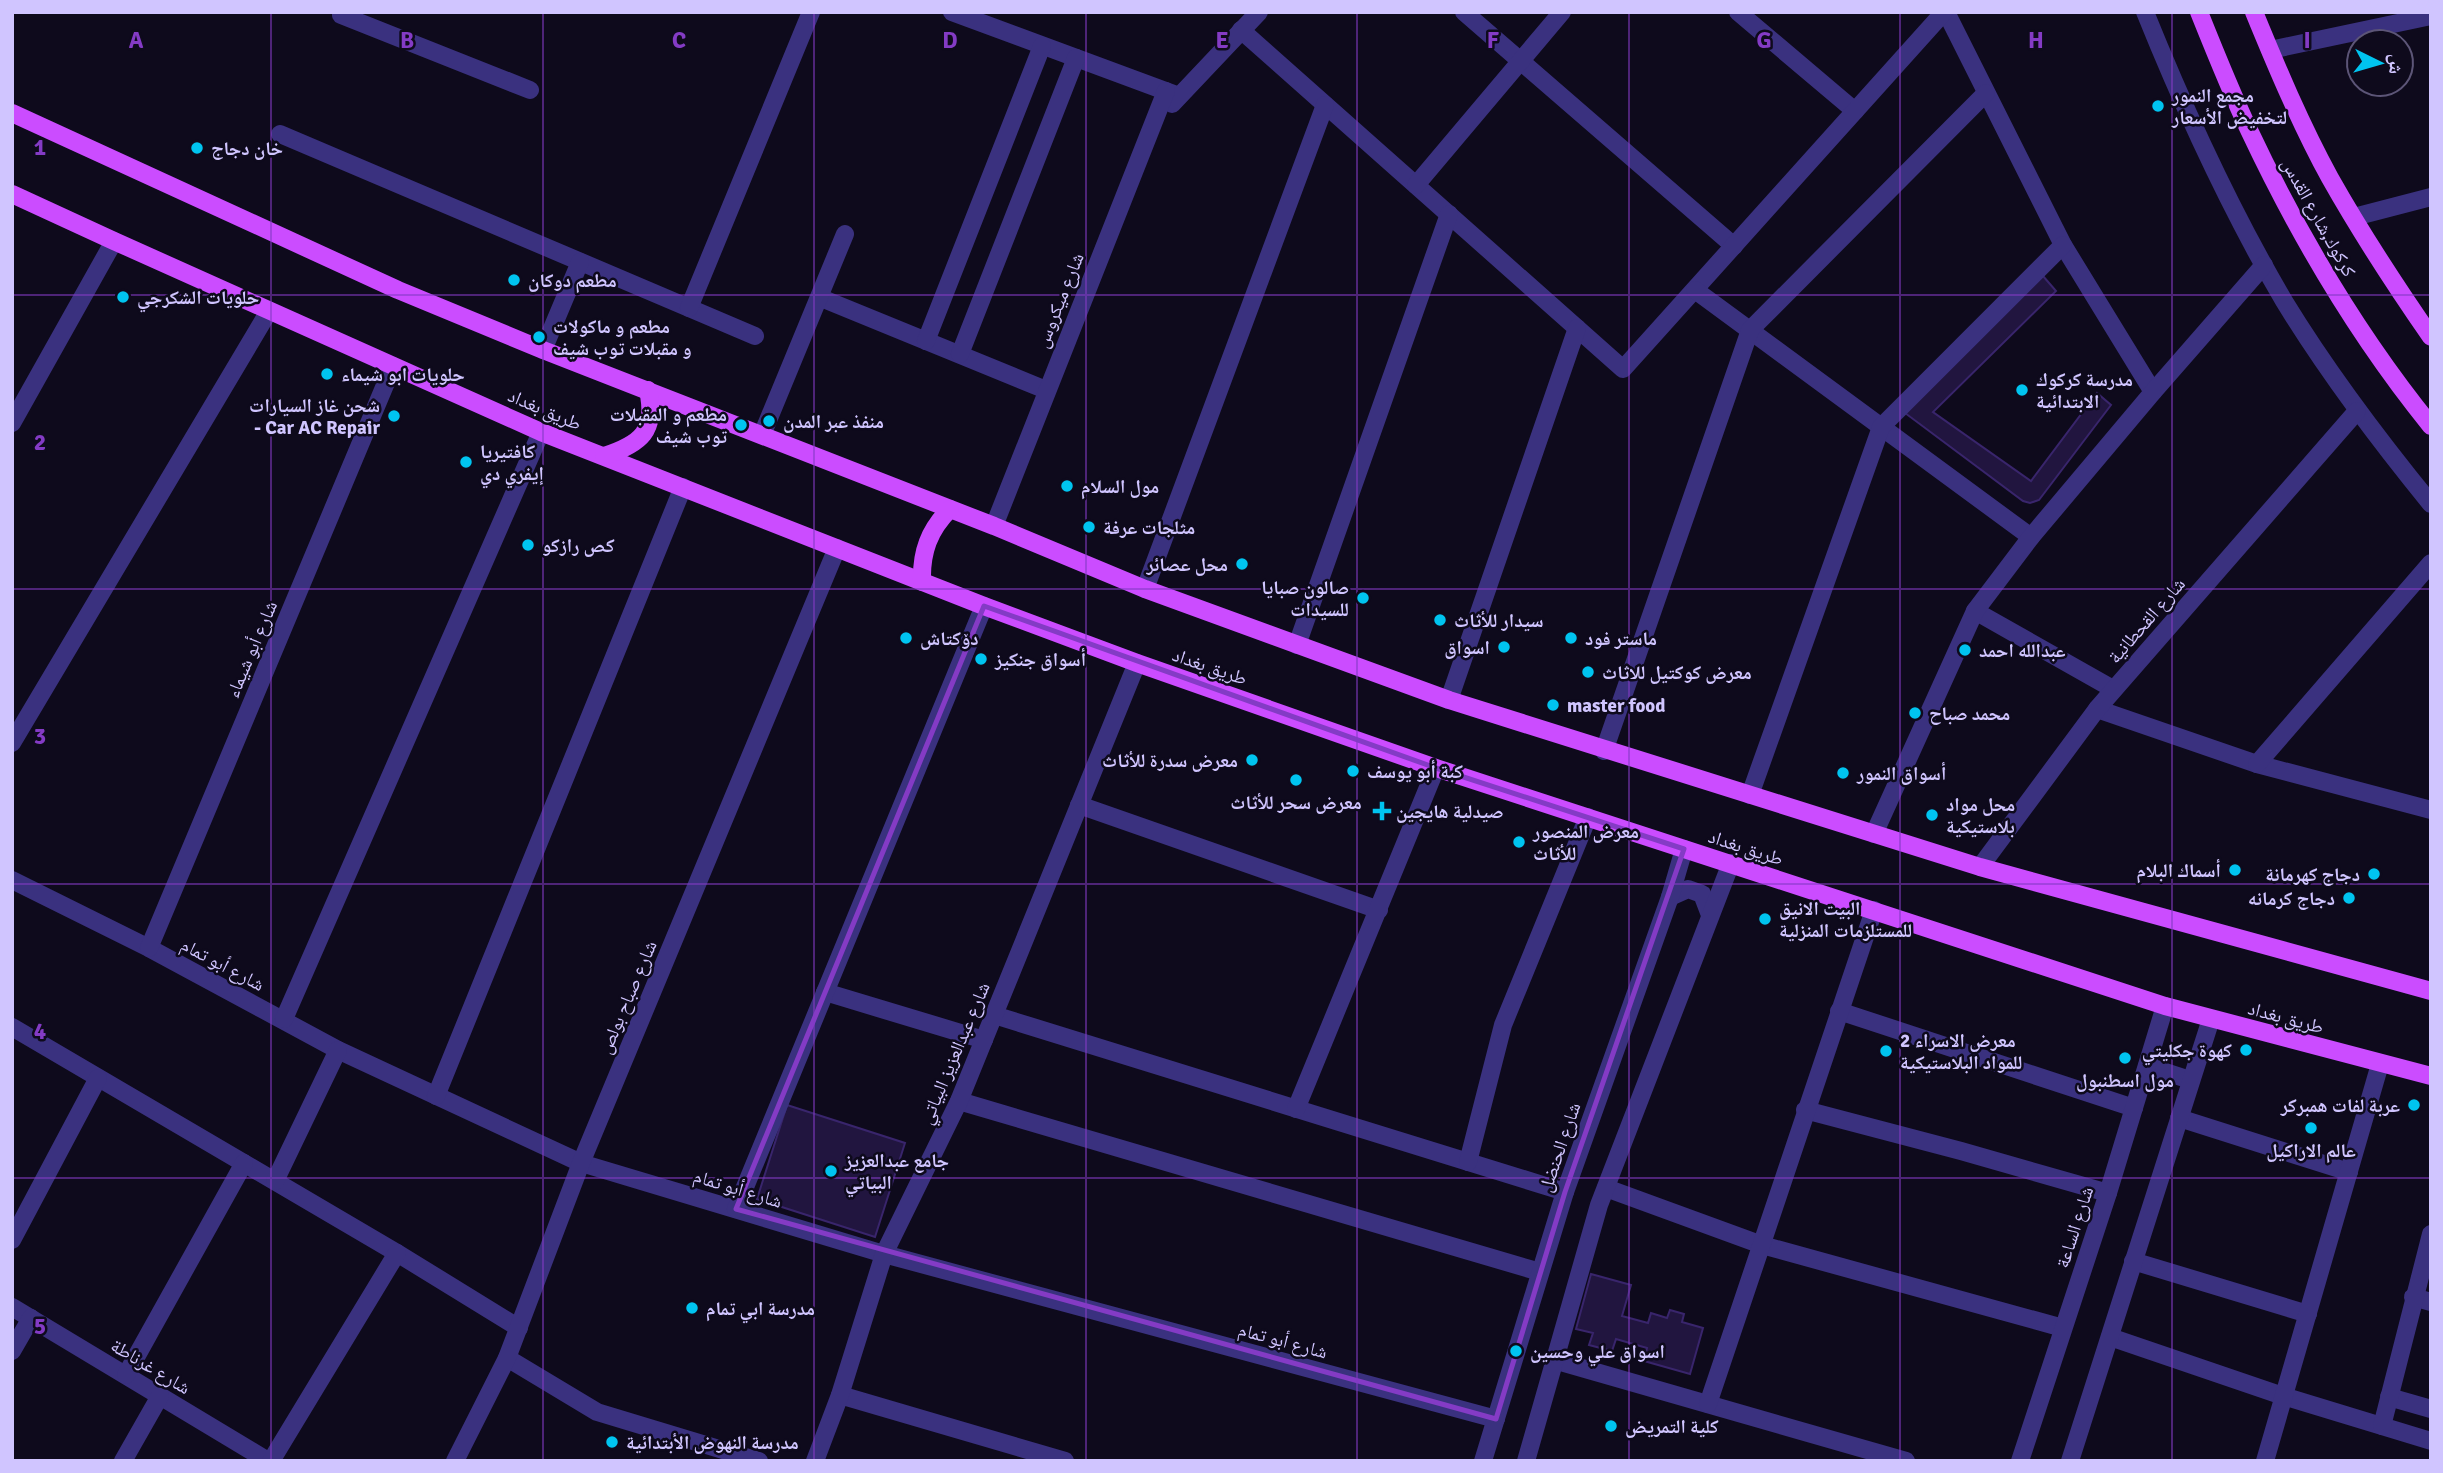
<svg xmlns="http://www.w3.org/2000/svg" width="2443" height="1473" viewBox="0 0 2443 1473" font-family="Signika,'Noto Naskh Arabic',sans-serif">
<rect width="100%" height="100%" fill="#0e0a1c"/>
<!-- building -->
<g fill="#21153f" stroke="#39256c" stroke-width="2">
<path d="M 2043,276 L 2056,291 L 1933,412 L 2031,481 L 2097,393 L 2111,405 L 2039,500 L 2030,503 L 2023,501 L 1905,413 Z"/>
<path d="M 787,1105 L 905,1143 L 875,1237 L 757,1199 Z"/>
<path d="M 1591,1274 L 1631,1285 L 1622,1316 L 1648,1323 L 1651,1313 L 1667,1318 L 1670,1310 L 1684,1314 L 1682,1322 L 1703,1328 L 1690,1374 L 1644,1361 L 1647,1348 L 1616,1339 L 1612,1351 L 1589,1345 L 1593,1333 L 1576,1329 Z"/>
</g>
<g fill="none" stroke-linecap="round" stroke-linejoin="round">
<!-- minor -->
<g stroke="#3a317f" stroke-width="18">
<path d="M 342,12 L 341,15 L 530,90"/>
<path d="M 952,12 L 1179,96"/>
<path d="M 1464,12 L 1734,246"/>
<path d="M 1738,12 L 1855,111"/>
<path d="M 1946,12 L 2063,245 L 2153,392"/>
<path d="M 2145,12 C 2185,111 2230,209 2284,301 C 2328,373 2378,439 2431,504"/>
<path d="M 1241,30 L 1623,369 L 1944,12"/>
<path d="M 2270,50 L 2431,16"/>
<path d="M 1172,104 L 1259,12"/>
<path d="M 280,134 L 755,336"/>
<path d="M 1416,185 L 1562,12"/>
<path d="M 2354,217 L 2431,197"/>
<path d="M 1695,290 L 2031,537"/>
<path d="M 821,298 L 1046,390"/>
<path d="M 689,308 L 811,12"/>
<path d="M 926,341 L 1042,46"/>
<path d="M 543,350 L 580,262"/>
<path d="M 960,354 L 1076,58"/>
<path d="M 12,423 L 114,241"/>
<path d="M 762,435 L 845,234"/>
<path d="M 994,526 L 1166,91"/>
<path d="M 1145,589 L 1325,105"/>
<path d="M 1975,611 L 2113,689"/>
<path d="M 1297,645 L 1449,214"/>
<path d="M 1449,700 L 1577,328"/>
<path d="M 2097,709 L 2257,764 L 2431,810"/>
<path d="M 12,743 L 269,311"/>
<path d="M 1604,751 L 1750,330 L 1986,93"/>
<path d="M 2257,764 L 2431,563"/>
<path d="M 1750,795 L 1881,427 L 2063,245"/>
<path d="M 1079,805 L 1379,910"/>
<path d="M 1874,834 L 1975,611 L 2031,537 L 2153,392 L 2264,265"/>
<path d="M 1980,867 L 2097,709 L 2357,411"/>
<path d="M 12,880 L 149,948 L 338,1050 L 581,1163 L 884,1254 L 1496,1419"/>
<path d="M 1670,897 L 1688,889 L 1702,894 L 1710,915"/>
<path d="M 149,948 L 393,366"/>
<path d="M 825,992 L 984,1040"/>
<path d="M 1839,1011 L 2134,1108"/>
<path d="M 994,1015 L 1565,1192"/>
<path d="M 284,1019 L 541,432"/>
<path d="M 12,1027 L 397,1253 L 519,1328"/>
<path d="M 2147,1066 L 2190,1080"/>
<path d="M 436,1096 L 683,487"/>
<path d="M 959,1101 L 1540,1272"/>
<path d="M 1296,1109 L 1436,768"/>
<path d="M 1805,1110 L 1961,1151 L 2108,1193"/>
<path d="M 2179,1118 L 2349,1172"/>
<path d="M 1468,1162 L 1503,1025 L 1588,817"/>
<path d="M 275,1181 L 338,1050"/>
<path d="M 1606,1188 L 1762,1245 L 2063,1328"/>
<path d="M 736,1209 L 984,606"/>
<path d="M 12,1240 L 98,1078"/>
<path d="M 2133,1261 L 2308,1314"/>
<path d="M 2413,1297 L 2431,1302"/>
<path d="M 12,1307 L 268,1461"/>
<path d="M 2110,1337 L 2283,1396 L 2431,1441"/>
<path d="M 12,1351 L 31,1318"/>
<path d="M 507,1358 L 597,1412 L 759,1461"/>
<path d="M 1554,1360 L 1906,1461"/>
<path d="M 126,1375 L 244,1163"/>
<path d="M 840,1395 L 1065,1461"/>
<path d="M 2389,1397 L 2431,1409"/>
<path d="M 1708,1404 L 1874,910"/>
<path d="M 2382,1426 L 2431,1234"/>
<path d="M 123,1461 L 160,1396"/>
<path d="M 271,1461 L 397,1253"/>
<path d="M 455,1461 L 507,1358 L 581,1163 L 837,548"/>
<path d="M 815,1461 L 840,1395 L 884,1254 L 959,1101 L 1137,663"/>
<path d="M 1483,1461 L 1565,1192 L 1670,897 L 1684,849"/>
<path d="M 1526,1461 L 1599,1205 L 1731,863"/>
<path d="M 2020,1461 L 2108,1193 L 2165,1006"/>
<path d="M 2070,1461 L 2211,1019"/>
<path d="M 2265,1461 L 2380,1064"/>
</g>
<!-- major -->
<g stroke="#cb4cff" stroke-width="18">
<path d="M 2199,12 C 2215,52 2231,92 2249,130 C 2298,234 2358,336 2431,426"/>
<path d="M 2254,12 C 2277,68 2301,125 2330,178 C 2361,233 2395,285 2431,337"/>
<path d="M 12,113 L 398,290 L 543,350 L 994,526 L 1145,589 L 1449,700 L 1980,867 L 2431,991"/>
<path d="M 12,194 L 114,241 L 541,432 L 984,606 L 1137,663 L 1436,768 L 2165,1006 L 2431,1076"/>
<path d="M 604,456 C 641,444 657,431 648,390"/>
<path d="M 922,582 C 921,552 929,530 950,509"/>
</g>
</g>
<!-- marked area -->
<path fill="none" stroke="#843bc5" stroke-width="5" stroke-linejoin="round" d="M 984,606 L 1436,768 L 1684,849 L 1565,1192 L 1496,1419 L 736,1209 Z"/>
<!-- grid -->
<path fill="none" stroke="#843bc5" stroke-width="2" stroke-opacity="0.55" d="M 271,12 L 271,1461M 543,12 L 543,1461M 814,12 L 814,1461M 1086,12 L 1086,1461M 1357,12 L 1357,1461M 1629,12 L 1629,1461M 1900,12 L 1900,1461M 2172,12 L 2172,1461M 12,295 L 2431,295M 12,589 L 2431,589M 12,884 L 2431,884M 12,1178 L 2431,1178"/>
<!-- markers -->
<g fill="#00c4f0" stroke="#0e0a1c" stroke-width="2.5">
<circle cx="2158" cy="106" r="7"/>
<circle cx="197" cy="148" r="7"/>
<circle cx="514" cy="280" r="7"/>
<circle cx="123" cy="297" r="7"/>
<circle cx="539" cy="337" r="7"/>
<circle cx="327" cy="374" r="7"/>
<circle cx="2022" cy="390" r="7"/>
<circle cx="394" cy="416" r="7"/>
<circle cx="769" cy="421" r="7"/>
<circle cx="741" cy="425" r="7"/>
<circle cx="466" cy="462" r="7"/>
<circle cx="1067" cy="486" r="7"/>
<circle cx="1089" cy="527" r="7"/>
<circle cx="528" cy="545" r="7"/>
<circle cx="1242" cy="564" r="7"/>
<circle cx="1363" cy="598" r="7"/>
<circle cx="1440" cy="620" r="7"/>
<circle cx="906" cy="638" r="7"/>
<circle cx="1571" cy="638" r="7"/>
<circle cx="1504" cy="647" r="7"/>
<circle cx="1965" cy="650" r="7"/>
<circle cx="981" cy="659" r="7"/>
<circle cx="1588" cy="672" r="7"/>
<circle cx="1553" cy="705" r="7"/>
<circle cx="1915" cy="713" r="7"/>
<circle cx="1252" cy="760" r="7"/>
<circle cx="1353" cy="771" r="7"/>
<circle cx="1843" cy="773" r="7"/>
<circle cx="1296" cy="780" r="7"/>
<path d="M1378.5 800.5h7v7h7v7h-7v7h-7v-7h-7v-7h7z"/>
<circle cx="1932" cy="815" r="7"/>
<circle cx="1519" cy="842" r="7"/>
<circle cx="2235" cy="870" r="7"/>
<circle cx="2374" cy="874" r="7"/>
<circle cx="2349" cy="898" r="7"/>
<circle cx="1765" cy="919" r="7"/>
<circle cx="2246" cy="1050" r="7"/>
<circle cx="1886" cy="1051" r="7"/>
<circle cx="2125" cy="1058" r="7"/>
<circle cx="2414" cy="1105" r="7"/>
<circle cx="2311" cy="1128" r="7"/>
<circle cx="831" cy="1171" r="7"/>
<circle cx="692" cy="1308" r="7"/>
<circle cx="1516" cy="1351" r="7"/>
<circle cx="1611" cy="1426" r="7"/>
<circle cx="612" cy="1442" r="7"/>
</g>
<g text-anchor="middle" stroke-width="5" stroke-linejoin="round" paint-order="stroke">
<!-- poi labels -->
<g font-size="19" font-weight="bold" fill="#d0c5ff" stroke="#0e0a1c" text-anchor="start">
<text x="2172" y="102">مجمع النمور<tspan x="2172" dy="22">لتخفيض الأسعار</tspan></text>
<text x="211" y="155">خان دجاج</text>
<text x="528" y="287">مطعم دوكان</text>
<text x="137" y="304">حلويات الشكرجي</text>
<text x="553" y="333">مطعم و ماكولات<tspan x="553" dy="22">و مقبلات توب شيف</tspan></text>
<text x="341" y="381">حلويات ابو شيماء</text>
<text x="2036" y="386">مدرسة كركوك<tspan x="2036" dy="22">الابتدائية</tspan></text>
<text x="380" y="412" text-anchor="end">شحن غاز السيارات<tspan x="380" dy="22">- Car AC Repair</tspan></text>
<text x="727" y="421" text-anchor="end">مطعم و المقبلات<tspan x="727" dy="22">توب شيف</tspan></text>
<text x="783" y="428">منفذ عبر المدن</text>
<text x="480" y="458">كافتيريا<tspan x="480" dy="22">إيفري دي</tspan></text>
<text x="1081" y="493">مول السلام</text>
<text x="1103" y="534">مثلجات عرفة</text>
<text x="542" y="552">كص رازكو</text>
<text x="1228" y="571" text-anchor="end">محل عصائر</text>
<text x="1349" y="594" text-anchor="end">صالون صبايا<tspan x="1349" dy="22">للسيدات</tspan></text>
<text x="1454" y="627">سيدار للأثاث</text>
<text x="920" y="645">دۆکتاش</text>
<text x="1585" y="645">ماستر فود</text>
<text x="1490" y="654" text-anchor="end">اسواق</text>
<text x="1979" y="657">عبدالله احمد</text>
<text x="995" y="666">أسواق جنكيز</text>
<text x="1602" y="679">معرض كوكتيل للاثاث</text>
<text x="1567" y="712">master food</text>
<text x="1929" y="720">محمد صباح</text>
<text x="1238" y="767" text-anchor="end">معرض سدرة للأثاث</text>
<text x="1367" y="778">كبة أبو يوسف</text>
<text x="1857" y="780">أسواق النمور</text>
<text x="1296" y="809" text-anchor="middle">معرض سحر للأثاث</text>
<text x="1946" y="811">محل مواد<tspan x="1946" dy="22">بلاستيكية</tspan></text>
<text x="1396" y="818">صيدلية هايجين</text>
<text x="1533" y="838">معرض المنصور<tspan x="1533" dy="22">للأثاث</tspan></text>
<text x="2221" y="877" text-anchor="end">أسماك البلام</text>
<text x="2360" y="881" text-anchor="end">دجاج كهرمانة</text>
<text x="2335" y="905" text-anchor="end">دجاج كرمانه</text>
<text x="1779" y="915">البيت الانيق<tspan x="1779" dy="22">للمستلزمات المنزلية</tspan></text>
<text x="1900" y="1047">معرض الاسراء 2<tspan x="1900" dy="22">للمواد البلاستيكية</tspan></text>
<text x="2232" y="1057" text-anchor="end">كهوة جكليتي</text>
<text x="2125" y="1087" text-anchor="middle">مول اسطنبول</text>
<text x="2400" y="1112" text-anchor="end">عربة لفات همبركر</text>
<text x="2311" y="1157" text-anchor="middle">عالم الاراكيل</text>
<text x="845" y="1167">جامع عبدالعزيز<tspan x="845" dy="22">البياتي</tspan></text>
<text x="706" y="1315">مدرسة ابي تمام</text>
<text x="1530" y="1358">اسواق علي وحسين</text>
<text x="1625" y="1433">كلية التمريض</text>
<text x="626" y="1449">مدرسة النهوض الأبتدائية</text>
</g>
<!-- street labels -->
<g font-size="19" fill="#d0c5ff" stroke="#0e0a1c">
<text transform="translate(2319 217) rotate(61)" y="7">كركوك,شارع القدس</text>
<text transform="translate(1059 300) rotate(-68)" y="7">شارع ميكروس</text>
<text transform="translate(545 409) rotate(23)" y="7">طريق بغداد</text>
<text transform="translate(2146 620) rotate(-49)" y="7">شارع القحطانية</text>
<text transform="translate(251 649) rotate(-67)" y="7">شارع أبو شيماء</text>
<text transform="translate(1210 666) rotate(19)" y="7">طريق بغداد</text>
<text transform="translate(1746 847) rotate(18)" y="7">طريق بغداد</text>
<text transform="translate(223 964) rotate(28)" y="7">شارع أبو تمام</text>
<text transform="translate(627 997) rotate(-67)" y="7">شارع صباح بولص</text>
<text transform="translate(2286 1017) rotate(15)" y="7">طريق بغداد</text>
<text transform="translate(954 1053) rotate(-67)" y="7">شارع عبدالعزيز البياتي</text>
<text transform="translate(1559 1147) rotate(-71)" y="7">شارع الحنضل</text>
<text transform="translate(738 1188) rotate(17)" y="7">شارع أبو تمام</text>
<text transform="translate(2074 1227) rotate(-72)" y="7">شارع الساعة</text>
<text transform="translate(1283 1340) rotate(15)" y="7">شارع أبو تمام</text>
<text transform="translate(151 1366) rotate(31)" y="7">شارع غرناطة</text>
</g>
</g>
<g font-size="23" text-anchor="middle" font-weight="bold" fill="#843bc5" stroke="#0e0a1c" stroke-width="5" stroke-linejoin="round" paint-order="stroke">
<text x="136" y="48">A</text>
<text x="407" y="48">B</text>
<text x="679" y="48">C</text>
<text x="950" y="48">D</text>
<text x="1222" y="48">E</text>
<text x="1493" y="48">F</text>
<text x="1764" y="48">G</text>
<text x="2036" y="48">H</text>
<text x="2307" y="48">I</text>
<text x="40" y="155">1</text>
<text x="40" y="450">2</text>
<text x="40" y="744">3</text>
<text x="40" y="1039">4</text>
<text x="40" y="1334">5</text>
</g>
<!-- border -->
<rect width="2443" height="1473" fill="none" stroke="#d0c5ff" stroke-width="28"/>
<!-- north arrow -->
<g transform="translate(2380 63) rotate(95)"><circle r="33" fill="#0e0a1c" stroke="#5c5577" stroke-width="2"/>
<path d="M0-5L12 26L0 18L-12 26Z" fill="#00c4f0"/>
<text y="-10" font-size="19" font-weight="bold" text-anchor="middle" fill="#d0c5ff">ش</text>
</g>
</svg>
